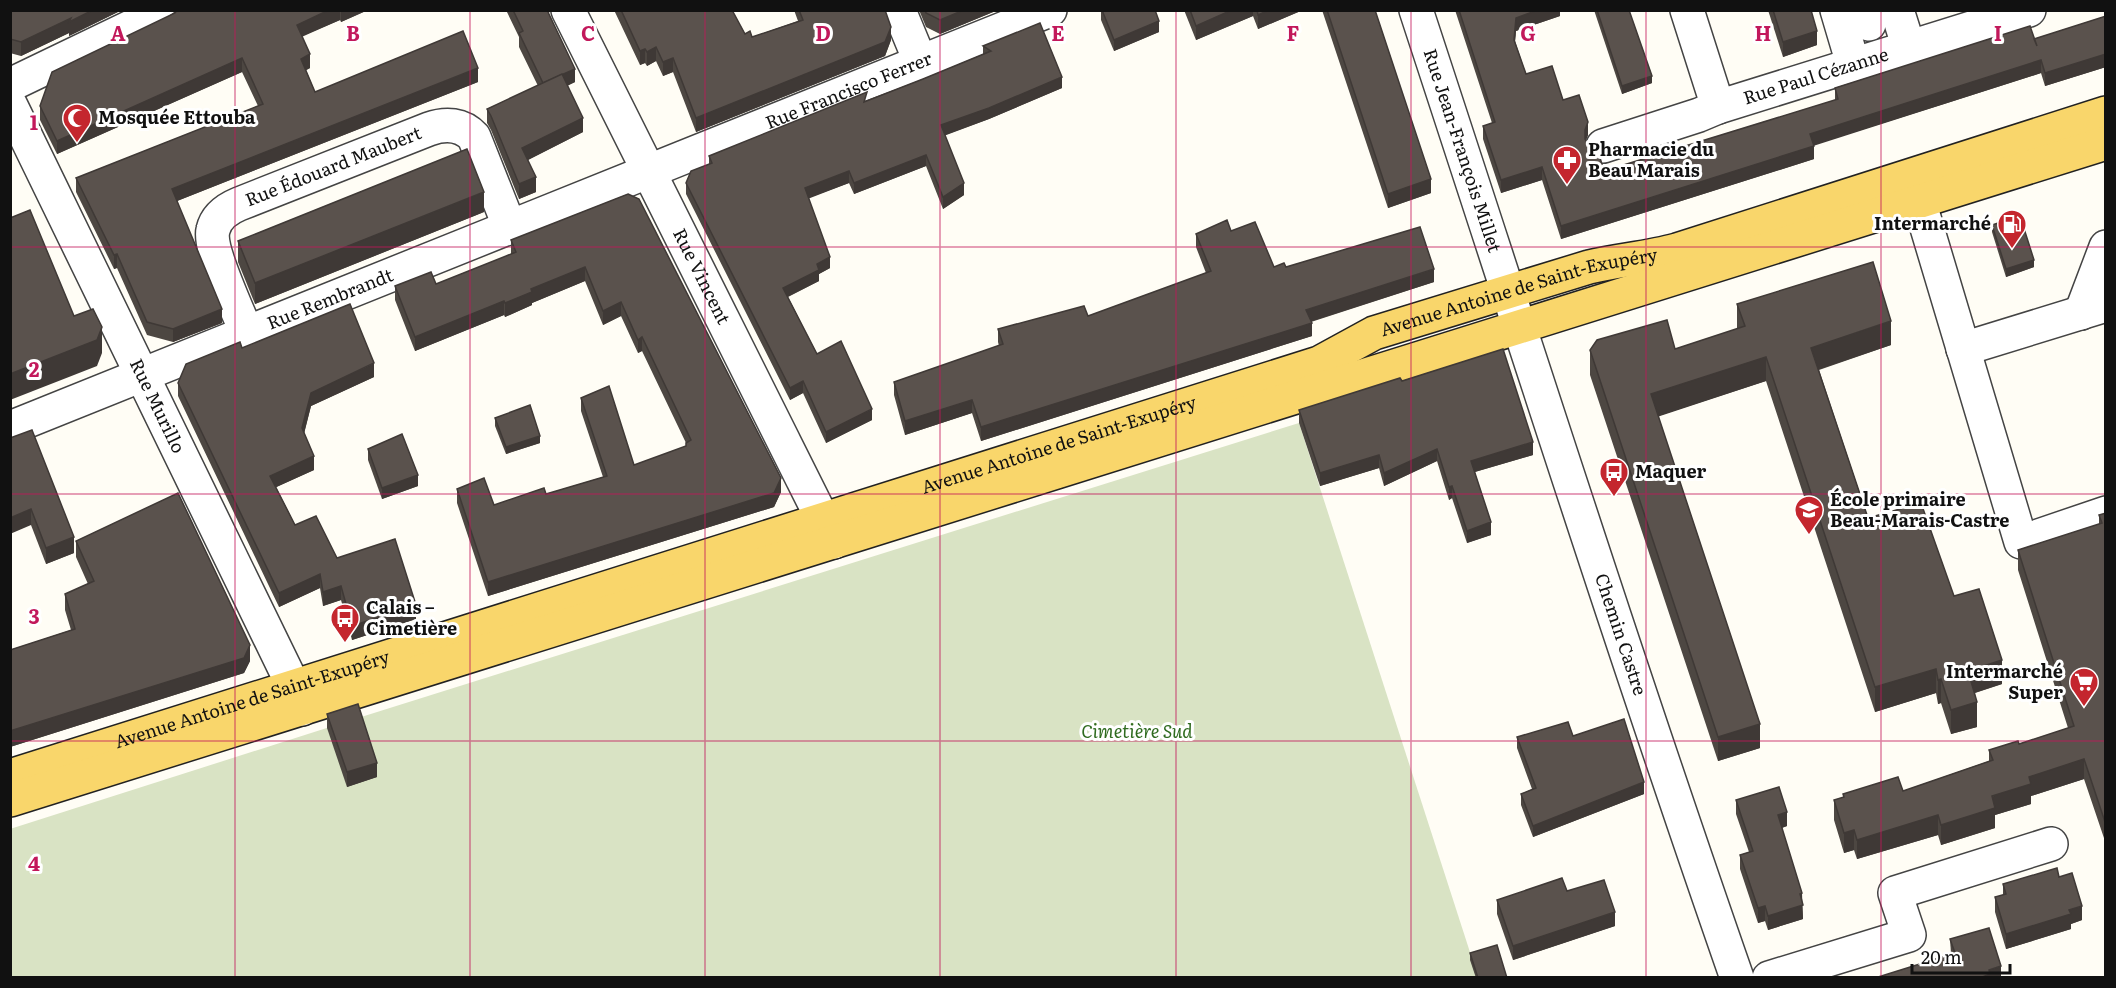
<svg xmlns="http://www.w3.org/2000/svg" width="2116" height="988" viewBox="0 0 2116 988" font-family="Literata,serif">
<rect width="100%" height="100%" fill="#fffdf5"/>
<!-- cemetery -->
<path fill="#d9e3c4" d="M 1299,423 L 1478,977 L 11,977 L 10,829 L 358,718 Z"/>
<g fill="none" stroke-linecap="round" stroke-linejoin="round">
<!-- minor casing -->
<g stroke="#444" stroke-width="36">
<g id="minor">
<path id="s1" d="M 568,10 L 834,542"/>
<path d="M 899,10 L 920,61"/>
<path id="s2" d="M 1416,10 C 1522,333 1625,657 1737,978"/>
<path d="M 1687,10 L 1718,107"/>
<path d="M 1837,10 L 1853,64"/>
<path d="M 1865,10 L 1869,24"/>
<path d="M 1897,10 L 1909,48"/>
<path d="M 10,85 L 166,10"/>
<path id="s3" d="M 10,104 L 288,675 L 302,709"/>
<path id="s4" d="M 1603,146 L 1699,115 L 1718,107 L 2029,10"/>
<path d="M 1919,201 L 2021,542 L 2106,513"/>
<path d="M 2081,313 L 2106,247"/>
<path id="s5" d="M 247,334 C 239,313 208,249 213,230 C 216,217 227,209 239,204 L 429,129 C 446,123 462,124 474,137 L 510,228"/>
<path d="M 1963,349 L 2106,305"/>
<path id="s6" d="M 10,428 L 1050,10"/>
<path d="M 1769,978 L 1909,935 L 1895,893 L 2051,844"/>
</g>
</g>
<!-- major casing -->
<g stroke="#222" stroke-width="36">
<g id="major">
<path id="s7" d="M 10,776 L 1319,363 L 1374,333 L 1589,267 C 1618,260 1648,258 1677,250 L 2106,113"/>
<path d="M 10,800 C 709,583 1407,360 2106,143"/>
</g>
</g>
<!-- minor -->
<use href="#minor" stroke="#fff" stroke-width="33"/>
<!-- major -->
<use href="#major" stroke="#f9d66b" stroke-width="33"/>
</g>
<!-- wall -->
<g fill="#4d4742">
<path d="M 10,10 L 122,10 L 69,36 L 69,33 L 21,56 L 10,53 Z"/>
<path d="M 177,10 L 368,10 L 341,22 L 340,20 L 302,36 L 310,68 L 306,70 L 315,92 L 478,82 L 177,201 L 222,323 L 173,342 L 147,335 L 117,268 L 114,269 L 76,192 L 76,178 L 258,106 L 242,72 L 57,154 L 40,120 L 40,106 Z"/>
<path d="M 506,10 L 550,10 L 550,12 L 548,13 L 575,82 L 567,86 L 583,132 L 528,160 L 536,192 L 519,199 L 491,130 L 487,123 L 487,109 L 538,86 L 519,47 L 519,37 Z"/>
<path d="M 614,10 L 732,10 L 745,34 L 752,37 L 798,21 L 794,10 L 885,10 L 891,40 L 885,56 L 696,132 L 673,72 L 663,76 L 656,61 L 647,66 L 645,63 L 640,65 Z"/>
<path d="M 919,10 L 998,10 L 940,34 L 926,27 Z"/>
<path d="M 1101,10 L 1155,10 L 1159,32 L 1114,51 L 1101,20 Z"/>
<path d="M 1184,10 L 1303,10 L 1258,29 L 1253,16 L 1196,40 Z"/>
<path d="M 1322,10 L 1375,10 L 1431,193 L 1388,208 Z"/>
<path d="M 1455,10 L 1560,10 L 1560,16 L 1516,31 L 1515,41 L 1526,74 L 1563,100 L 1588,135 L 1586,140 L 1604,171 L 1835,100 L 1835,88 L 2034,39 L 2106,16 L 2106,67 L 2045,86 L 2041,73 L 1944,104 L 1813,145 L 1814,159 L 1561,239 L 1542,180 L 1501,193 L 1483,139 L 1483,126 L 1492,123 Z"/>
<path d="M 1594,10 L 1629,10 L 1652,83 L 1622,94 Z"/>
<path d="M 1768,10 L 1811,10 L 1817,45 L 1783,57 Z"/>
<path d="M 983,46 L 1062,88 L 989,119 L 945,135 L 964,195 L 943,209 L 926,166 L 854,194 L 849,183 L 808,198 L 830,268 L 819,274 L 819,281 L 788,297 L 817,354 L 872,420 L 826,443 L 803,393 L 790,400 L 686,194 L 686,183 L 709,164 L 709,156 L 867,100 L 923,79 L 983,54 Z"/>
<path d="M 628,194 L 781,492 L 774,507 L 488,596 L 457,503 L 457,489 L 494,505 L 546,494 L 603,477 L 581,411 L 581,398 L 634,465 L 686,447 L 686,443 L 642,351 L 638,353 L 621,316 L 603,325 L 585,281 L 532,303 L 532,305 L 505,317 L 504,315 L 415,351 L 395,300 L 395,286 L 436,284 L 511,254 L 511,240 Z"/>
<path d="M 484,212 L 255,304 L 238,262 L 238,241 Z"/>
<path d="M 1992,225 L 2034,267 L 2006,277 L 1992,232 Z"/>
<path d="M 1231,231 L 1274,267 L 1286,267 L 1434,282 L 1311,322 L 1312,336 L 981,441 L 972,413 L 905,435 L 894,395 L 894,382 L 999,346 L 998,342 L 998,329 L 1088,316 L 1206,273 L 1196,247 L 1196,234 Z"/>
<path d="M 1737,304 L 1891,345 L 1819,370 L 1868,518 L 1954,596 L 2002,684 L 1975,693 L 1977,727 L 1951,734 L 1941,703 L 1938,704 L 1936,693 L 1875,712 L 1766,381 L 1658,416 L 1760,748 L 1718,761 L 1590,375 L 1590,350 L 1675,349 L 1737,329 Z"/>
<path d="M 242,348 L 374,377 L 311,406 L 304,433 L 314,470 L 276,487 L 295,525 L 416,619 L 352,640 L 341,600 L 323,606 L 320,588 L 279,607 L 178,396 L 178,383 Z"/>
<path d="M 1402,381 L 1533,455 L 1475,472 L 1491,535 L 1467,543 L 1452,498 L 1449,500 L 1437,461 L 1384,486 L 1379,468 L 1320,486 L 1299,423 L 1299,410 Z"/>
<path d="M 495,418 L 540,443 L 506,454 L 495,426 Z"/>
<path d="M 10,438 L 74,553 L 46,564 L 31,525 Z"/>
<path d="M 368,449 L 418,486 L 382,499 L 368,460 Z"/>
<path d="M 2106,513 L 2106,844 L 2084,779 L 2031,796 L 2031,804 L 1995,815 L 1995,828 L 1941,845 L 1938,835 L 1857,859 L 1854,850 L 1844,853 L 1834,820 L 1834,800 L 1843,798 L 1843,794 L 1903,791 L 1989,761 L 1989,750 L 2019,744 L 2068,728 L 2018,570 L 2018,550 L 2099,524 L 2099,515 Z"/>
<path d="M 76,541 L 250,661 L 244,673 L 10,747 L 10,650 L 71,630 L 65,610 L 65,594 L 88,584 L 76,557 Z"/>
<path d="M 327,714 L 377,777 L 347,787 L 327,728 Z"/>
<path d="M 1573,736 L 1644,794 L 1533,837 L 1521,805 L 1521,794 L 1532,789 L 1517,748 L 1517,737 Z"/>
<path d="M 1736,800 L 1787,826 L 1782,828 L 1802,902 L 1803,919 L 1768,930 L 1765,921 L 1758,923 L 1740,869 L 1740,855 L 1749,852 L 1736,814 Z"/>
<path d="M 2059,877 L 2082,920 L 2071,924 L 2071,929 L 2006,949 L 1995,912 L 1995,897 L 2003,895 L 2003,884 Z"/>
<path d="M 1567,891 L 1615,926 L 1513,960 L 1497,914 L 1497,900 Z"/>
<path d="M 1950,939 L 2001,978 L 1951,954 Z"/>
<path d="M 1470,953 L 1507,978 L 1476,978 L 1470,960 Z"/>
</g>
<!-- shaded-wall -->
<g fill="#3f3936">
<path d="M 93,10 L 122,10 L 69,36 L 69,33 L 21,56 L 21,42 L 71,18 Z"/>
<path d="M 329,10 L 340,10 L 340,20 L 297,39 L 297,25 Z"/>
<path d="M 341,10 L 368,10 L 341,22 Z"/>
<path d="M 964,10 L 998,10 L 940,34 L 940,20 Z"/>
<path d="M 1232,10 L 1253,10 L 1253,16 L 1196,40 L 1196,26 Z"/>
<path d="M 1269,10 L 1303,10 L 1258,29 L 1258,15 Z"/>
<path d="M 1538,10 L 1560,10 L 1560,16 L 1516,31 L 1514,53 L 1516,18 Z"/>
<path d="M 1159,21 L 1159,32 L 1114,51 L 1114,40 Z"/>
<path d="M 891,27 L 891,40 L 885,56 L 696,132 L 696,118 Z"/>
<path d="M 1817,31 L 1817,45 L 1783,57 L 1783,42 Z"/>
<path d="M 656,47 L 656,61 L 647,66 L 647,52 Z"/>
<path d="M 645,49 L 645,63 L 640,65 L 640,51 Z"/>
<path d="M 310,54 L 310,68 L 301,73 L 301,59 Z"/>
<path d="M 2106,54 L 2106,67 L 2045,86 L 2045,73 Z"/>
<path d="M 242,58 L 242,72 L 57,154 L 57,141 Z"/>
<path d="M 673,58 L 673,72 L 663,76 L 663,62 Z"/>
<path d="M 2041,60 L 2041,73 L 1810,147 L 1810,134 Z"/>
<path d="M 478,68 L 478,82 L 172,203 L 172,189 Z"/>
<path d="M 575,69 L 575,82 L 543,97 L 543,83 Z"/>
<path d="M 1652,76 L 1652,83 L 1622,94 L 1622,86 Z"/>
<path d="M 1062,77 L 1062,88 L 989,119 L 941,137 L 941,125 Z"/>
<path d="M 583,118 L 583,132 L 522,163 L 522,148 Z"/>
<path d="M 1588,122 L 1588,135 L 1585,143 L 1585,130 Z"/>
<path d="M 1814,146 L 1814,159 L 1561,239 L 1561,226 Z"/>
<path d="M 926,155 L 926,166 L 854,194 L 854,183 Z"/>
<path d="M 1542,167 L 1542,180 L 1501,193 L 1501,180 Z"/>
<path d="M 849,171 L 849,183 L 805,200 L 805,188 Z"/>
<path d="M 536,177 L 536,192 L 519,199 L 519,184 Z"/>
<path d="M 1431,179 L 1431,193 L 1388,208 L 1388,194 Z"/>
<path d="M 964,183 L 964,195 L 943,209 L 943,197 Z"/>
<path d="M 484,192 L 484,212 L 255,304 L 255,283 Z"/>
<path d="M 117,254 L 117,268 L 114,269 L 114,255 Z"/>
<path d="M 830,257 L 830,268 L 819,274 L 819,281 L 783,299 L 783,288 L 817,264 Z"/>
<path d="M 2034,260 L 2034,267 L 2006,277 L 2006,269 Z"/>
<path d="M 585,267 L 585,281 L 532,303 L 532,305 L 505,317 L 505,303 L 531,289 Z"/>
<path d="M 1434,269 L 1434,282 L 1306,323 L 1306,310 Z"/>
<path d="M 504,301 L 504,315 L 415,351 L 415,337 Z"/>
<path d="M 621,302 L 621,316 L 603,325 L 603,311 Z"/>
<path d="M 222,309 L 222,323 L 173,342 L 173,329 Z"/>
<path d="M 1891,321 L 1891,345 L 1811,372 L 1811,348 Z"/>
<path d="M 1312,323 L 1312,336 L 981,441 L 981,427 Z"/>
<path d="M 102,327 L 102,353 L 97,366 L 10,400 L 10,374 Z"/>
<path d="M 642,337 L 642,351 L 638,353 L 638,340 Z"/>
<path d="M 1766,357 L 1766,381 L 1651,419 L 1651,394 Z"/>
<path d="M 374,363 L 374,377 L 311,406 L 302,442 L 302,428 L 311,393 Z"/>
<path d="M 803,381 L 803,393 L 790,400 L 790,388 Z"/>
<path d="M 972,400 L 972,413 L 905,435 L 905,421 Z"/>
<path d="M 872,409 L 872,420 L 826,443 L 826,432 Z"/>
<path d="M 540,436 L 540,443 L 506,454 L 506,447 Z"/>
<path d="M 1533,442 L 1533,455 L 1471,473 L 1471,461 Z"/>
<path d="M 1437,449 L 1437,461 L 1384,486 L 1384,473 Z"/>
<path d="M 1379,455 L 1379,468 L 1320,486 L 1320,473 Z"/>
<path d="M 314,456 L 314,470 L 270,490 L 270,476 Z"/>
<path d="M 418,475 L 418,486 L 382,499 L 382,488 Z"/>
<path d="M 781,478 L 781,492 L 774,507 L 488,596 L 488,582 Z"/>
<path d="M 1452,486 L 1452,498 L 1449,500 L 1449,487 Z"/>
<path d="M 31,509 L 31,525 L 10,534 L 10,518 Z"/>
<path d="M 1491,522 L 1491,535 L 1467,543 L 1467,531 Z"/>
<path d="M 74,537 L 74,553 L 46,564 L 46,548 Z"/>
<path d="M 320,574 L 320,588 L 279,607 L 279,593 Z"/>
<path d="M 341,586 L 341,600 L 323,606 L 323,592 Z"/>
<path d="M 416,605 L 416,619 L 352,640 L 352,626 Z"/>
<path d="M 250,645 L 250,661 L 244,673 L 10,747 L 10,731 Z"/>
<path d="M 2002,660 L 2002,684 L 1968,695 L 1968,671 Z"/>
<path d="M 1936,669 L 1936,693 L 1875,712 L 1875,687 Z"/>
<path d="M 1941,679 L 1941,703 L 1938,704 L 1938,680 Z"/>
<path d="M 1977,702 L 1977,727 L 1951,734 L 1951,710 Z"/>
<path d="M 1760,724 L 1760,748 L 1718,761 L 1718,737 Z"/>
<path d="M 2084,759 L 2084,779 L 2031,796 L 2031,804 L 1995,815 L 1995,828 L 1941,845 L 1941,825 L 2029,777 Z"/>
<path d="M 377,763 L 377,777 L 347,787 L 347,772 Z"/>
<path d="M 1644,782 L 1644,794 L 1533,837 L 1533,826 Z"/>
<path d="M 1787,812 L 1787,826 L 1778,829 L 1778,815 Z"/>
<path d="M 1938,815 L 1938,835 L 1857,859 L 1857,840 Z"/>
<path d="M 1854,830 L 1854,850 L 1844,853 L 1844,833 Z"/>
<path d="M 1802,893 L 1803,919 L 1768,930 L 1768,916 L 1800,894 Z"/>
<path d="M 1765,906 L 1765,921 L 1758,923 L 1758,908 Z"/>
<path d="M 2082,906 L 2082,920 L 2071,924 L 2071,929 L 2006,949 L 2006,934 L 2069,910 Z"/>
<path d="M 1615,912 L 1615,926 L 1513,960 L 1513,946 Z"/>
<path d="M 2001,966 L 2001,978 L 1980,978 L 1989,970 Z"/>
</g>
<!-- building -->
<g fill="#5a524d" stroke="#3f3936" stroke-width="1.5">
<path d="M 10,10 L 93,10 L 69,22 L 71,18 L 21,42 L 10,39 Z"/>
<path d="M 177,10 L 329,10 L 297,25 L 310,54 L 301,59 L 315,92 L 463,31 L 478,68 L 172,189 L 222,309 L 173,329 L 147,322 L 117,254 L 114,255 L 76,178 L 263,104 L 242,58 L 57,141 L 40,106 L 52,72 L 175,13 Z"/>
<path d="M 513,10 L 547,10 L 575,69 L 543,83 L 519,33 L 523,31 Z"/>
<path d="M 621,10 L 732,10 L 745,34 L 750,31 L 752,37 L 803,20 L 799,10 L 885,10 L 891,27 L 885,42 L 696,118 L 673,58 L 663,62 L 656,47 L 647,52 L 645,49 L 640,51 Z"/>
<path d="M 925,10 L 964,10 L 940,20 L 926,13 Z"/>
<path d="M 1102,10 L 1155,10 L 1159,21 L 1114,40 Z"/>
<path d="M 1190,10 L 1232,10 L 1196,26 Z"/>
<path d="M 1257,10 L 1269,10 L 1258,15 Z"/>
<path d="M 1327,10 L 1375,10 L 1431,179 L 1388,194 Z"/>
<path d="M 1459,10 L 1538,10 L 1516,18 L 1514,40 L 1526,74 L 1552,66 L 1563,100 L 1579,95 L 1588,122 L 1585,130 L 1585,139 L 1590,147 L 1598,151 L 1604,171 L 1838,99 L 1835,88 L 2030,26 L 2037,46 L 2034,39 L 2106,16 L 2106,54 L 2045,73 L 2041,60 L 1944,91 L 1810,134 L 1814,146 L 1561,226 L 1542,167 L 1501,180 L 1483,126 L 1495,122 Z"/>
<path d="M 1597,10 L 1629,10 L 1652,76 L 1622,86 Z"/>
<path d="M 1773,10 L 1811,10 L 1817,31 L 1783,42 Z"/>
<path d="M 1040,23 L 1062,77 L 989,108 L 941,125 L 964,183 L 943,197 L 926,155 L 854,183 L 849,171 L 805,188 L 830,257 L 817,264 L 819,270 L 783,288 L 817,354 L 841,341 L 872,409 L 826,432 L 803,381 L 790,388 L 686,183 L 691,171 L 712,163 L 709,156 L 867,92 L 864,102 L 923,79 L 991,51 L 983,46 Z"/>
<path d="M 562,74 L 583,118 L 522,148 L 536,177 L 519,184 L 491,116 L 487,109 Z"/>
<path d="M 467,149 L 484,192 L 255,283 L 238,241 Z"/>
<path d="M 628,194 L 639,199 L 781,478 L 774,493 L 488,582 L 457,489 L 484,478 L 494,505 L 544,488 L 546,494 L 607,476 L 581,398 L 609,386 L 634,465 L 686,446 L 686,443 L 691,440 L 642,337 L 638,340 L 621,302 L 603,311 L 585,267 L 531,289 L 532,292 L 505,303 L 504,301 L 415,337 L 395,286 L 431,272 L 436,284 L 516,252 L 511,240 Z"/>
<path d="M 30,210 L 74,316 L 93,309 L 102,327 L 97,340 L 10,374 L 10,218 Z"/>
<path d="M 2020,216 L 2034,260 L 2006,269 L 1992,225 Z"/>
<path d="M 1227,220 L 1231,231 L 1255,222 L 1274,267 L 1284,263 L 1286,267 L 1420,227 L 1434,269 L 1306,310 L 1312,323 L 981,427 L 972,400 L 905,421 L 894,382 L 1003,344 L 998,329 L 1084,306 L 1088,316 L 1211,271 L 1196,234 Z"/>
<path d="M 1873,262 L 1891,321 L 1811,348 L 1868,518 L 1921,503 L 1954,596 L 1979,589 L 2002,660 L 1968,671 L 1977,702 L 1951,710 L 1941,679 L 1938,680 L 1936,669 L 1875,687 L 1766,357 L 1651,394 L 1760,724 L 1718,737 L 1590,350 L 1597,340 L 1667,320 L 1675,349 L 1745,326 L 1737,304 Z"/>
<path d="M 350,304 L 374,363 L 311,393 L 302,428 L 314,456 L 270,476 L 295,525 L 316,516 L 337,558 L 395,539 L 416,605 L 352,626 L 341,586 L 323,592 L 320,574 L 279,593 L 178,383 L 186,364 L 240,342 L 242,348 Z"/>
<path d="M 1503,349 L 1533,442 L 1471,461 L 1491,522 L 1467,531 L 1452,486 L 1449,487 L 1437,449 L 1384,473 L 1379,455 L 1320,473 L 1299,410 L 1400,378 L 1402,381 Z"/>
<path d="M 530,405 L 540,436 L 506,447 L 495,418 Z"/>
<path d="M 32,430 L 74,537 L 46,548 L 31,509 L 10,518 L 10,438 Z"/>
<path d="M 402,434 L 418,475 L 382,488 L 368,449 Z"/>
<path d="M 178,493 L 250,645 L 244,658 L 10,731 L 10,650 L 75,629 L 65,594 L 94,581 L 76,541 Z"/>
<path d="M 2106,513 L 2106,825 L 2084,759 L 2029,777 L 2031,784 L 1992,796 L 1995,808 L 1941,825 L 1938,815 L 1857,840 L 1854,830 L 1844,833 L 1834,800 L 1844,797 L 1843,794 L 1898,777 L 1903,791 L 1993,760 L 1989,750 L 2018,741 L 2019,744 L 2074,726 L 2018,550 L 2102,523 L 2099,515 Z"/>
<path d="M 358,704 L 377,763 L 347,772 L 327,714 Z"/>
<path d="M 1624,719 L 1644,782 L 1533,826 L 1521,794 L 1536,788 L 1517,737 L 1568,722 L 1573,736 Z"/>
<path d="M 1779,787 L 1787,812 L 1778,815 L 1802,893 L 1800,894 L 1803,905 L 1768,916 L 1765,906 L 1758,908 L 1740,855 L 1753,851 L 1736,800 Z"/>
<path d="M 2057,868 L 2059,877 L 2072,873 L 2082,906 L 2069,910 L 2071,914 L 2006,934 L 1995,897 L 2006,894 L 2003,884 Z"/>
<path d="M 1562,878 L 1567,891 L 1604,880 L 1615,912 L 1513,946 L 1497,900 Z"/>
<path d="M 1989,928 L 2001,966 L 1989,970 L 1990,974 L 1980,978 L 1875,978 L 1955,953 L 1950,939 Z"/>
<path d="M 1497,945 L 1507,978 L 1478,978 L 1470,953 Z"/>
</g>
<!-- grid -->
<path fill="none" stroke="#c2185b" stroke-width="1.5" stroke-opacity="0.55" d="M 235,10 L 235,978M 470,10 L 470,978M 705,10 L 705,978M 940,10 L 940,978M 1176,10 L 1176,978M 1411,10 L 1411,978M 1646,10 L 1646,978M 1881,10 L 1881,978M 10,247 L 2106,247M 10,494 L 2106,494M 10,741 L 2106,741"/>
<!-- icons -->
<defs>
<g id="mosque-pin" transform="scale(1.5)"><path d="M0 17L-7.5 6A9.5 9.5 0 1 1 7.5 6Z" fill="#c4262e" stroke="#fff"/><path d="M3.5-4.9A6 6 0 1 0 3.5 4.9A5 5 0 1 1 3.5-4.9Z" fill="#fff"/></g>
<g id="pharmacy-pin" transform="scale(1.5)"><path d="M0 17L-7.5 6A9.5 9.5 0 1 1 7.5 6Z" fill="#c4262e" stroke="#fff"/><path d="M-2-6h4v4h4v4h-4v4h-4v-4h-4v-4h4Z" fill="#fff"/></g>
<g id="fuel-pin" transform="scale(1.5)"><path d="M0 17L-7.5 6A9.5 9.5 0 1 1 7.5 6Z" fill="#c4262e" stroke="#fff"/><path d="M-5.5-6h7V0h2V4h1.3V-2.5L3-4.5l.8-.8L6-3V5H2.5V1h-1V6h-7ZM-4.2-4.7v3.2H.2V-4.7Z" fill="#fff"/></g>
<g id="bus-pin" transform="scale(1.5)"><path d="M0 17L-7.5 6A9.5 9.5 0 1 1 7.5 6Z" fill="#c4262e" stroke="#fff"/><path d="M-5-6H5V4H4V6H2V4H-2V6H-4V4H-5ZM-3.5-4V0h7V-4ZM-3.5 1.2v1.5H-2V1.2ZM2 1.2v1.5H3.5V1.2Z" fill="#fff"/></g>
<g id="school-pin" transform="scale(1.5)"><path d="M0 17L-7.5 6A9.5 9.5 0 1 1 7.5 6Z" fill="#c4262e" stroke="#fff"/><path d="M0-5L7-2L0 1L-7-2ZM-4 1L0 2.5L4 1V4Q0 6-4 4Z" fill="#fff"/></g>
<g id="supermarket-pin" transform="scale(1.5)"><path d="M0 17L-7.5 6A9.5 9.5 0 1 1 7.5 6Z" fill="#c4262e" stroke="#fff"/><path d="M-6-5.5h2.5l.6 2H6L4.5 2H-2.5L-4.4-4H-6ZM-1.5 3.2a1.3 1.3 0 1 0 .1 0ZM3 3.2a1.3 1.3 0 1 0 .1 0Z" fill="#fff"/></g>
</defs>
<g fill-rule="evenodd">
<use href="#mosque-pin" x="77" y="118"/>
<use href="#pharmacy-pin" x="1567" y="160"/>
<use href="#fuel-pin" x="2012" y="224"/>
<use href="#bus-pin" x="1614" y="472"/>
<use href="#school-pin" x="1809" y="510"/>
<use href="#bus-pin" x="345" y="618"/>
<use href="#supermarket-pin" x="2084" y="682"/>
</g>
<g text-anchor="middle" stroke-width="6" stroke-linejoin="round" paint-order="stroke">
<!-- street labels -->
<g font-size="18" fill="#111" stroke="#fff">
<text dy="6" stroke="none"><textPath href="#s4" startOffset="224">Rue Paul Cézanne</textPath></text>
<text dy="6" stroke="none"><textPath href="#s6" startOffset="904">Rue Francisco Ferrer</textPath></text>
<text dy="6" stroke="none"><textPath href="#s2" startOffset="148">Rue Jean-François Millet</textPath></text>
<text dy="6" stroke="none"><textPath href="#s5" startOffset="250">Rue Édouard Maubert</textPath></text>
<text dy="6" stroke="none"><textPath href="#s1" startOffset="298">Rue Vincent</textPath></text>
<text dy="6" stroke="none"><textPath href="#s7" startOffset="1586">Avenue Antoine de Saint-Exupéry</textPath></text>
<text dy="6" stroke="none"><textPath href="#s6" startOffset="345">Rue Rembrandt</textPath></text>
<text dy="6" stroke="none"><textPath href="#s3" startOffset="336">Rue Murillo</textPath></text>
<text dy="6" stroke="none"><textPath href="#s7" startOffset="1100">Avenue Antoine de Saint-Exupéry</textPath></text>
<text dy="6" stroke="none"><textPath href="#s2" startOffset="657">Chemin Castre</textPath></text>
<text dy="6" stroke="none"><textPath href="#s7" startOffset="254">Avenue Antoine de Saint-Exupéry</textPath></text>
</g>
<!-- poi labels -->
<g font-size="18" font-weight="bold" fill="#111" stroke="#fff" text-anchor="start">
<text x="98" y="124">Mosquée Ettouba</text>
<text x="1588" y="156">Pharmacie du<tspan x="1588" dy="21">Beau Marais</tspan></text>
<text x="1991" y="230" text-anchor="end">Intermarché</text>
<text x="1635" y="478">Maquer</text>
<text x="1830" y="506">École primaire<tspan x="1830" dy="21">Beau-Marais-Castre</tspan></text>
<text x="366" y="614">Calais –<tspan x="366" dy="21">Cimetière</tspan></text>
<text x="2063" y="678" text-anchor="end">Intermarché<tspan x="2063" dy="21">Super</tspan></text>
</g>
<!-- park labels -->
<g font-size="18" font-style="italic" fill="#2f6b1f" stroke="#fff">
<text x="1137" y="738">Cimetière Sud</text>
</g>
</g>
<g font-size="20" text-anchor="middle" font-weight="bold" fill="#c2185b" stroke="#fff" stroke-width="6" stroke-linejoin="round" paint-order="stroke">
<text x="118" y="41">A</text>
<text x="353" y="41">B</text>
<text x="588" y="41">C</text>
<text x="823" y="41">D</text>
<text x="1058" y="41">E</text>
<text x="1293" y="41">F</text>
<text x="1528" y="41">G</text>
<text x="1763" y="41">H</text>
<text x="1998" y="41">I</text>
<text x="34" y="130">1</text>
<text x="34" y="377">2</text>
<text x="34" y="624">3</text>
<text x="34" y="871">4</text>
</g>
<!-- border -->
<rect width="2116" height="988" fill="none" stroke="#111111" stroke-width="24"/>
<!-- scale -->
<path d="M1912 964v9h98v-9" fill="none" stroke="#111111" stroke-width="3"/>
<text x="1921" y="964" font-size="18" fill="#111111" stroke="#ffffff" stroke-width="4.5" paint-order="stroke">20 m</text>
</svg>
